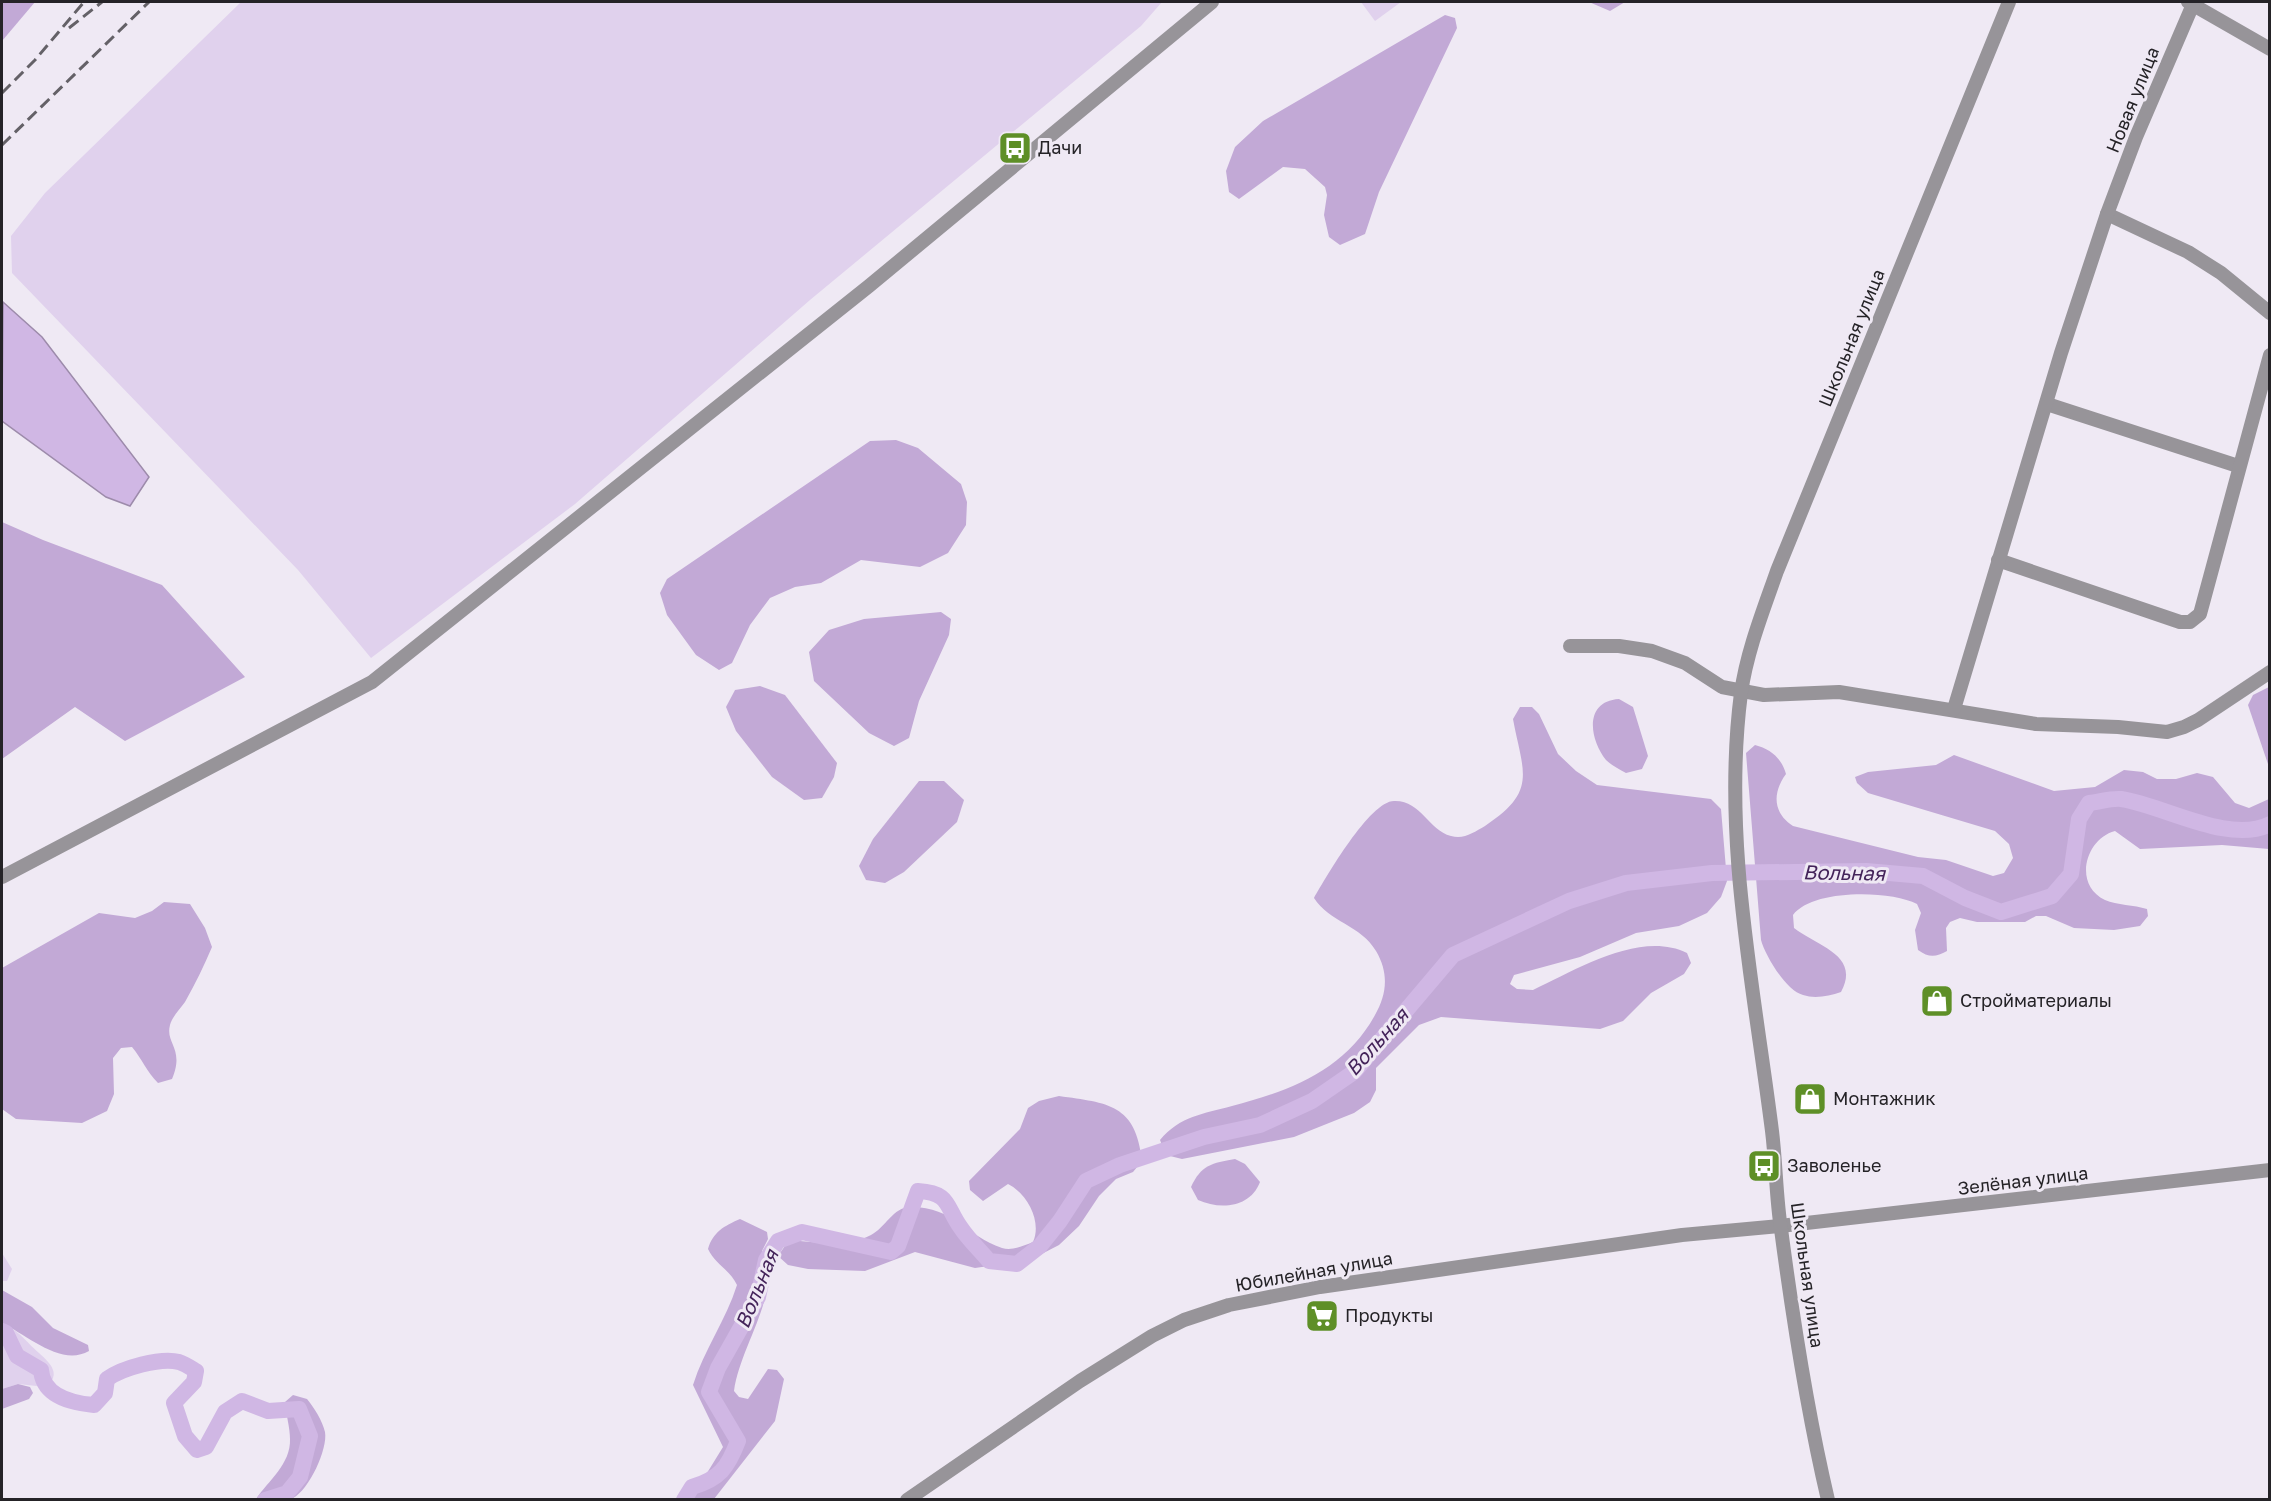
<svg xmlns="http://www.w3.org/2000/svg" width="2271" height="1501" viewBox="0 0 2271 1501" font-family="'Golos Text',sans-serif">
<rect width="100%" height="100%" fill="#efe9f4"/>
<!-- green -->
<g fill="#e0d1ed">
<path d="M 241,2 L 1162,2 L 1141,26 L 810,300 L 575,504 L 371,658 L 298,570 L 12,273 L 11,236 L 45,193 Z"/>
<path d="M 1361,2 L 1401,2 L 1375,21 Z"/>
<path d="M 2,1253 L 12,1269 L 7,1281 L 2,1281 Z"/>
<path d="M 2,1323 C 22,1333 23,1339 39,1353 C 50,1363 62,1374 46,1387 L 18,1384 L 2,1389 Z"/>
</g>
<!-- forest -->
<g fill="#c2a9d6">
<path d="M 2,2 L 35,2 L 2,41 Z"/>
<path d="M 1589,2 L 1625,2 L 1610,11 Z"/>
<path d="M 1445,15 L 1455,18 L 1457,28 L 1379,192 L 1365,234 L 1340,245 L 1329,237 L 1324,215 L 1327,195 L 1325,187 L 1305,169 L 1283,167 L 1239,199 L 1229,192 L 1226,171 L 1235,147 L 1263,121 Z"/>
<path d="M 896,440 L 918,448 L 961,484 L 967,502 L 966,525 L 948,553 L 920,567 L 861,560 L 821,583 L 795,587 L 770,598 L 750,625 L 732,663 L 719,670 L 696,655 L 667,615 L 660,593 L 667,579 L 870,441 Z"/>
<path d="M 2,522 L 43,540 L 162,585 L 245,677 L 125,741 L 75,707 L 2,759 Z"/>
<path d="M 941,612 L 951,619 L 949,635 L 919,701 L 909,738 L 894,746 L 869,733 L 814,681 L 809,652 L 829,630 L 864,619 Z"/>
<path d="M 760,686 L 785,695 L 837,763 L 834,777 L 822,798 L 804,800 L 772,777 L 736,731 L 726,707 L 735,690 Z"/>
<path d="M 2269,687 L 2269,767 L 2248,705 L 2253,695 Z"/>
<path d="M 1619,699 L 1633,707 L 1648,756 L 1642,769 L 1626,773 C 1619,769 1611,765 1606,760 C 1589,739 1584,701 1619,699 Z"/>
<path d="M 1520,707 L 1532,707 L 1539,714 L 1558,754 L 1576,771 L 1597,785 L 1711,799 L 1721,809 L 1727,881 L 1721,897 L 1707,913 L 1679,926 L 1636,933 L 1580,957 L 1514,975 L 1510,984 L 1517,989 L 1533,990 C 1576,970 1640,930 1687,953 L 1691,963 L 1684,974 L 1651,993 L 1623,1021 L 1600,1029 L 1441,1017 L 1419,1025 L 1376,1068 L 1376,1090 L 1370,1102 L 1354,1113 L 1294,1137 L 1182,1159 L 1166,1155 L 1160,1140 C 1180,1116 1203,1114 1232,1106 C 1290,1091 1345,1070 1375,1015 C 1387,994 1389,973 1376,951 C 1361,925 1329,922 1314,898 C 1326,877 1370,801 1394,801 C 1421,800 1428,830 1451,836 C 1464,840 1474,832 1485,826 C 1538,791 1523,773 1513,719 Z"/>
<path d="M 1755,745 C 1771,749 1782,759 1786,774 C 1772,793 1773,813 1793,826 L 1918,857 L 1946,860 L 1993,876 L 2004,873 L 2013,858 L 2009,844 L 1995,831 L 1868,793 L 1857,783 L 1855,777 L 1868,772 L 1936,765 L 1954,755 L 2054,791 L 2095,787 L 2124,770 L 2143,772 L 2157,779 L 2176,779 L 2197,773 L 2213,777 L 2235,803 L 2249,808 L 2269,799 L 2269,849 L 2222,845 L 2140,849 L 2115,831 C 2085,839 2073,885 2105,900 C 2117,905 2134,905 2147,909 L 2148,916 L 2140,926 L 2114,930 L 2074,928 L 2046,916 L 2036,916 L 2025,922 L 1977,922 L 1960,918 L 1950,922 L 1946,928 L 1947,951 C 1936,957 1929,958 1918,950 L 1915,930 L 1921,913 L 1917,904 C 1890,890 1812,889 1793,915 L 1794,928 C 1817,946 1861,955 1841,992 C 1829,996 1815,999 1803,995 C 1786,991 1765,955 1761,940 L 1746,753 Z"/>
<path d="M 919,781 L 944,781 L 964,800 L 957,822 L 904,872 L 885,883 L 866,880 L 859,866 L 873,839 Z"/>
<path d="M 164,902 L 190,904 L 205,928 L 212,947 C 204,966 195,984 185,1002 C 180,1009 172,1017 170,1025 C 165,1044 185,1048 172,1079 L 158,1083 C 147,1072 142,1059 132,1047 L 121,1048 L 113,1058 L 114,1094 L 107,1111 L 82,1123 L 16,1119 L 2,1109 L 2,968 L 99,913 L 135,918 L 152,911 Z"/>
<path d="M 1059,1096 C 1108,1103 1136,1104 1142,1161 L 1133,1172 L 1116,1179 L 1099,1196 L 1079,1226 L 1059,1245 L 1030,1260 L 975,1268 L 915,1252 L 865,1271 L 808,1269 L 788,1265 L 778,1256 L 789,1240 C 817,1242 845,1248 871,1235 C 885,1228 894,1206 911,1207 C 954,1207 966,1236 1002,1248 C 1012,1251 1023,1246 1033,1242 C 1042,1222 1028,1194 1008,1184 L 983,1201 L 970,1190 L 969,1181 L 1020,1129 L 1028,1108 L 1039,1101 Z"/>
<path d="M 1235,1159 L 1245,1164 L 1260,1182 C 1250,1208 1220,1210 1198,1200 L 1191,1187 C 1201,1165 1212,1163 1235,1159 Z"/>
<path d="M 740,1219 L 767,1232 L 768,1239 L 762,1251 C 764,1259 768,1269 768,1278 C 767,1313 739,1354 734,1391 L 739,1397 L 748,1399 L 768,1369 L 777,1370 L 784,1379 L 775,1421 L 714,1499 L 691,1499 L 723,1447 L 693,1385 C 704,1350 726,1320 737,1285 C 730,1270 715,1264 708,1249 C 713,1232 724,1226 740,1219 Z"/>
<path d="M 2,1290 L 32,1307 L 53,1328 L 88,1345 L 89,1351 C 61,1367 27,1335 2,1323 Z"/>
<path d="M 18,1384 L 30,1387 L 33,1393 L 29,1399 L 2,1409 L 2,1389 Z"/>
<path d="M 293,1395 L 307,1399 C 315,1409 322,1420 325,1432 C 328,1449 309,1490 293,1498 C 284,1501 266,1500 256,1499 C 268,1481 291,1464 290,1439 C 290,1427 286,1415 285,1402 Z"/>
</g>
<!-- water -->
<path fill="#d0b7e4" stroke="#9d8bab" stroke-width="1.5" d="M 3,302 L 42,337 L 149,477 L 130,506 L 106,497 L 2,421 Z"/>
<g fill="none" stroke-linecap="round" stroke-linejoin="round">
<!-- river -->
<g stroke="#d0b7e4" stroke-width="16">
<path d="M 2,1331 L 6,1333 L 17,1356 L 41,1370 C 43,1396 71,1403 94,1405 L 105,1393 L 107,1379 C 122,1368 161,1357 179,1362 C 185,1364 191,1368 196,1371 L 194,1382 L 174,1403 L 185,1436 L 197,1450 L 206,1447 L 225,1412 L 242,1401 L 268,1411 L 299,1409 L 310,1436 L 300,1477 L 287,1493 L 265,1500"/>
<path d="M 684,1500 L 692,1487 C 720,1479 728,1467 738,1441 L 709,1392 L 718,1368 L 758,1297 L 766,1260 L 778,1241 L 802,1232 L 891,1252 L 898,1246 L 918,1191 C 951,1193 945,1206 961,1228 C 969,1240 980,1250 989,1261 L 1017,1264 L 1040,1246 L 1060,1221 L 1086,1181 L 1120,1165 L 1204,1137 L 1260,1125 L 1312,1101 L 1354,1072 L 1453,955 L 1569,901 L 1626,883 L 1712,873 L 1866,871 L 1923,876 L 1965,898 L 2001,912 L 2052,896 L 2071,874 L 2079,819 L 2089,803 C 2099,802 2111,798 2121,799 C 2163,805 2229,845 2270,824"/>
</g>
<!-- minor -->
<g stroke="#979499" stroke-width="14">
<path d="M 2188,2 L 2270,49"/>
<path d="M 2107,214 L 2188,252 L 2221,273 L 2270,313"/>
<path d="M 2047,404 L 2238,466"/>
<path d="M 1998,560 L 2180,622 L 2190,622 L 2200,614 L 2270,355"/>
<path d="M 1570,646 L 1619,646 L 1652,651 L 1685,663 L 1722,687 L 1764,695 L 1839,692 L 2036,724 L 2118,727 L 2167,732 L 2184,727 L 2198,720 L 2270,672"/>
<path d="M 1954,709 L 2061,353 L 2107,214 L 2136,137 L 2194,2"/>
<path d="M 2,877 L 372,682 L 869,286 L 1212,2"/>
<path d="M 907,1500 L 1080,1381 L 1152,1336 L 1184,1320 L 1229,1305 L 1320,1287 L 1682,1235 L 1780,1226 L 2270,1170"/>
<path d="M 1828,1500 C 1807,1411 1793,1320 1781,1229 C 1776,1197 1776,1163 1772,1131 C 1754,987 1722,838 1741,693 C 1747,651 1763,611 1777,571 L 2009,2"/>
</g>
<!-- rail -->
<g stroke="#646167" stroke-width="3" stroke-dasharray="12 6" stroke-linecap="butt">
<path d="M 69,28 L 102,2"/>
<path d="M 2,93 L 35,60 L 84,2"/>
<path d="M 2,145 L 149,2"/>
</g>
</g>
<!-- icons -->
<defs>
<g id="bus-square" transform="scale(1.725)"><rect x="-9" y="-9" width="18" height="18" rx="4" fill="#5e8f27" stroke="#efe9f4"/><path d="M-5-6H5V4H4V6H2V4H-2V6H-4V4H-5ZM-3.5-4V0h7V-4ZM-3.5 1.2v1.5H-2V1.2ZM2 1.2v1.5H3.5V1.2Z" fill="#fff"/></g>
<g id="shop-square" transform="scale(1.725)"><rect x="-9" y="-9" width="18" height="18" rx="4" fill="#5e8f27" stroke="#efe9f4"/><path d="M-5-2.5h2.3a2.7 3.5 0 0 1 5.4 0H5L5.5 6h-11ZM-1.5-2.5h3a1.5 2.3 0 0 0-3 0Z" fill="#fff"/></g>
<g id="supermarket-square" transform="scale(1.725)"><rect x="-9" y="-9" width="18" height="18" rx="4" fill="#5e8f27" stroke="#efe9f4"/><path d="M-6-5.5h2.5l.6 2H6L4.5 2H-2.5L-4.4-4H-6ZM-1.5 3.2a1.3 1.3 0 1 0 .1 0ZM3 3.2a1.3 1.3 0 1 0 .1 0Z" fill="#fff"/></g>
</defs>
<g fill-rule="evenodd">
<use href="#bus-square" x="1015" y="148"/>
<use href="#shop-square" x="1937" y="1001"/>
<use href="#shop-square" x="1810" y="1099"/>
<use href="#bus-square" x="1764" y="1166"/>
<use href="#supermarket-square" x="1322" y="1316"/>
</g>
<g text-anchor="middle" stroke-width="6" stroke-linejoin="round" paint-order="stroke">
<!-- street labels -->
<g font-size="18" fill="#252327" stroke="#efe9f4">
<text transform="translate(2133 100) rotate(-68)" y="6">Новая улица</text>
<text transform="translate(1852 338) rotate(-68)" y="6">Школьная улица</text>
<text transform="translate(2023 1181) rotate(-7)" y="6">Зелёная улица</text>
<text transform="translate(1314 1272) rotate(-10)" y="6">Юбилейная улица</text>
<text transform="translate(1807 1275) rotate(82)" y="6">Школьная улица</text>
</g>
<!-- poi labels -->
<g font-size="18" fill="#252327" stroke="#efe9f4" text-anchor="start">
<text x="1038" y="154">Дачи</text>
<text x="1960" y="1007">Стройматериалы</text>
<text x="1833" y="1105">Монтажник</text>
<text x="1787" y="1172">Заволенье</text>
<text x="1345" y="1322">Продукты</text>
</g>
<!-- water labels -->
<g font-size="20" font-style="italic" fill="#44245a" stroke="#efe9f4">
<text transform="translate(1844 873) rotate(1)" y="7">Вольная</text>
<text transform="translate(1377 1042) rotate(-48)" y="7">Вольная</text>
<text transform="translate(757 1289) rotate(-68)" y="7">Вольная</text>
</g>
</g>
<!-- border -->
<rect width="2271" height="1501" fill="none" stroke="#252327" stroke-width="6"/>
</svg>
